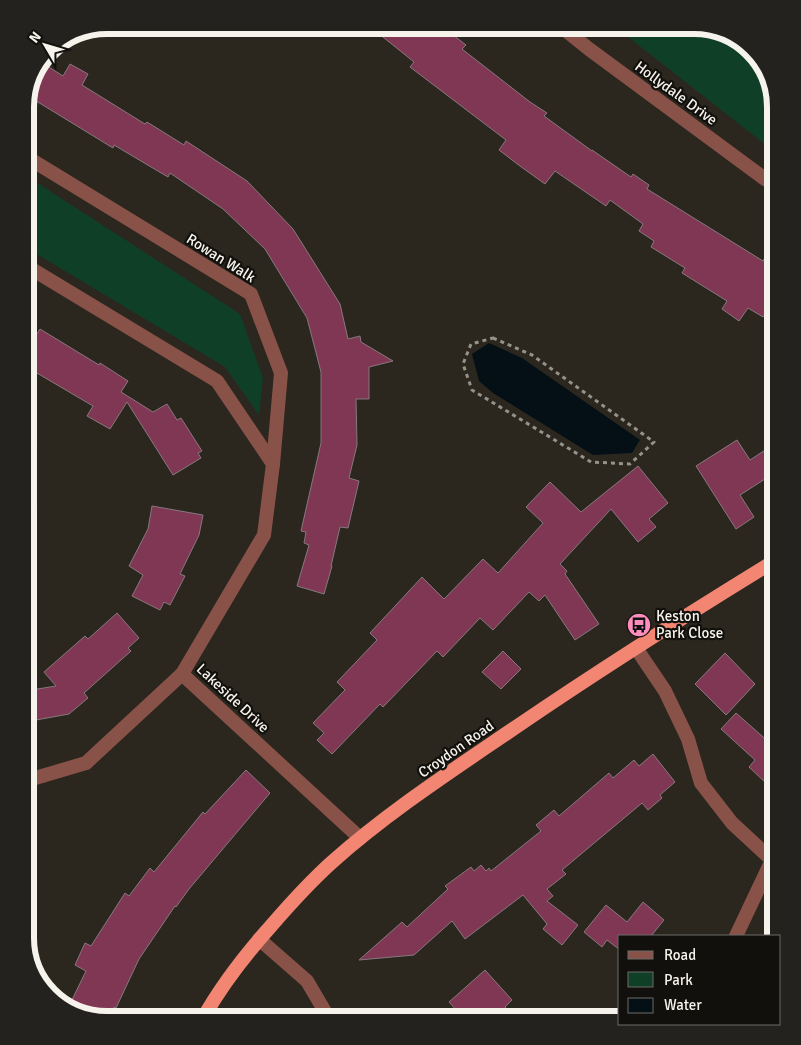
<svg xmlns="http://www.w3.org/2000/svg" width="801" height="1045" viewBox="0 0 801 1045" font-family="Signika,sans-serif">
<rect width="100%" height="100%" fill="#2b271e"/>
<!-- green -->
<g fill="#103f28">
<path d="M 614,25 L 699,25 L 735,36 L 762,62 L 776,107 L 776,153 L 637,44 Z"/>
<path d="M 25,175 L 240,314 L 263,378 L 259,415 L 225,367 L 25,247 Z"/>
</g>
<!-- water -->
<path fill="#041015" d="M 489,343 L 522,358 L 640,440 L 632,453 L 593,455 L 493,393 L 479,381 L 472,354 Z"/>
<!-- building -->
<g fill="#803754" stroke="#86797d">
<path d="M 368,25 L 440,25 L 466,45 L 462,49 L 530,102 L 547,113 L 544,116 L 592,151 L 592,150 L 631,177 L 633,174 L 649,185 L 647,189 L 763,261 L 776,239 L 776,298 L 763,317 L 748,308 L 739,321 L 722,309 L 727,301 L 682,273 L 685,268 L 651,247 L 654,241 L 639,231 L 643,224 L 610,200 L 606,206 L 555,171 L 545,184 L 520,166 L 499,150 L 506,140 L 410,67 L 414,62 Z"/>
<path d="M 44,64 L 63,76 L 70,64 L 88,74 L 82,85 L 145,124 L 147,122 L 184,145 L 186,141 L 247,181 L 293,229 L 340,304 L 348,339 L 360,336 L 361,342 L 393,361 L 369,367 L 369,399 L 356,399 L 357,445 L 349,478 L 359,481 L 348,528 L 340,527 L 331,566 L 332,566 L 324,594 L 297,586 L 309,545 L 304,543 L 306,532 L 301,531 L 321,443 L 321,372 L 307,318 L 265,249 L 223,209 L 170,173 L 168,177 L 114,145 L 113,148 L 28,96 Z"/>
<path d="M 25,326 L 37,334 L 40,329 L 99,365 L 100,363 L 128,381 L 121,392 L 153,412 L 167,404 L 177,420 L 181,418 L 202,451 L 198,453 L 201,458 L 173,475 L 127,402 L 110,429 L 87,416 L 93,406 L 25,366 Z"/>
<path d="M 737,440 L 750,460 L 776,443 L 776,472 L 740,495 L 754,517 L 736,529 L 696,466 Z"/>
<path d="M 638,466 L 668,503 L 649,519 L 656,527 L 638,542 L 611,509 L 560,564 L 567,571 L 565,574 L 599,624 L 575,640 L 545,595 L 539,601 L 529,592 L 493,630 L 480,618 L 443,657 L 437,651 L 383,707 L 380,704 L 332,754 L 317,740 L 324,733 L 313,723 L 345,690 L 337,682 L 377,640 L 370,633 L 422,577 L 444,599 L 483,559 L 498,573 L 543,523 L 526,507 L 550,482 L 581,512 Z"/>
<path d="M 152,506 L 203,515 L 199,535 L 180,574 L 185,576 L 170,605 L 164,602 L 160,610 L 132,596 L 143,575 L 129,566 L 148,529 Z"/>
<path d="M 117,613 L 139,638 L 128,648 L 131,651 L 84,693 L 88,698 L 69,714 L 25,722 L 25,691 L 56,686 L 44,672 L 85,636 L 88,639 Z"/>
<path d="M 503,651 L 521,669 L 501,689 L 482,672 Z"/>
<path d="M 725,653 L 755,684 L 726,715 L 695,684 Z"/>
<path d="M 736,713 L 771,744 L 776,738 L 776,779 L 774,777 L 767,784 L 749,767 L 755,760 L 721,729 Z"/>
<path d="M 653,754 L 675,782 L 660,795 L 662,798 L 648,810 L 642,803 L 562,870 L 566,874 L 547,889 L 553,896 L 547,901 L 578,925 L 562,945 L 543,929 L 547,924 L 523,895 L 465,939 L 452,921 L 414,955 L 359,960 L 402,922 L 407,927 L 448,889 L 445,886 L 471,867 L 474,871 L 481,865 L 486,871 L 489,868 L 491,871 L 541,831 L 536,825 L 554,810 L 559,816 L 609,773 L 613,778 L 634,760 L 639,766 Z"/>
<path d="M 246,770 L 270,793 L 189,889 L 176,907 L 175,906 L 139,959 L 116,1008 L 114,1007 L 108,1020 L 102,1020 L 92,1017 L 69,1006 L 86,971 L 75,965 L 85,943 L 91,946 L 125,893 L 129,896 L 150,868 L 154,872 L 203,812 L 205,814 Z"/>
<path d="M 643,902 L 664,920 L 651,936 L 620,936 L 620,950 L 607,940 L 602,947 L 584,932 L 606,905 L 627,922 Z"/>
<path d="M 485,970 L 512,1000 L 505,1007 L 517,1020 L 465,1020 L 449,1002 Z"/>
</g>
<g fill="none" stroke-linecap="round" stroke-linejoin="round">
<!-- path -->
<path stroke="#95928a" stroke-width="3" stroke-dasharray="4 4" stroke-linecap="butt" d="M 493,338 L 532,355 L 654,442 L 630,464 L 591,462 L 472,390 L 463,364 L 471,344 Z"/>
<!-- service -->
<path stroke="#885248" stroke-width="14" d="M 736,936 L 772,860"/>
<!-- minor -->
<g stroke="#885248" stroke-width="14">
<path d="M 559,25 L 589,49 L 765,179 L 776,185"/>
<path d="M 25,156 L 251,294 L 281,373 L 273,464 L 264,535 L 182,674"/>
<path d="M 25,265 L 217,381 L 273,464"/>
<path d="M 636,648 L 665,691 L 688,739 L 701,783 L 732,823 L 772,860"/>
<path d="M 25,781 L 86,763 L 182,674 L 360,838"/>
<path d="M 259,939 L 307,981 L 330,1020"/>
</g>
<!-- trunk -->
<path stroke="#f28672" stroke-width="14" d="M 202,1020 C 221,986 245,955 271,926 C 290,904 310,882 331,863 C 388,812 453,770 516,727 C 601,669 688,614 776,560"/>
</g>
<!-- icons -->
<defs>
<g id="bus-disc" transform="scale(1.25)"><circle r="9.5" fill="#fe8ebe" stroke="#12100c"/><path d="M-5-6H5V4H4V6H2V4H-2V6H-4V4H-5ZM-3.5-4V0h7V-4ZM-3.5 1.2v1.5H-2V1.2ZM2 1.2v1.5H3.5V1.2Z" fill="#111"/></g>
</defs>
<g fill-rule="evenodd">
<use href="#bus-disc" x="639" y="625"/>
</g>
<g text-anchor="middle" stroke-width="4.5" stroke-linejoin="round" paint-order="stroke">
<!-- street labels -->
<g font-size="15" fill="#f5f3ec" stroke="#12100c">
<text transform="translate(676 93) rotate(36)" y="5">Hollydale Drive</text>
<text transform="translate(221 258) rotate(32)" y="5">Rowan Walk</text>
<text transform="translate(233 698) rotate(43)" y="5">Lakeside Drive</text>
<text transform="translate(456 749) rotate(-35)" y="5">Croydon Road</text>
</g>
<!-- poi labels -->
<g font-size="15" fill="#f5f3ec" stroke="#12100c" text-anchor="start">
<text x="656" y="621">Keston<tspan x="656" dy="17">Park Close</tspan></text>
</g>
</g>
<!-- crop -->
<path d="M0 0H801V1045H0ZM107 34H694A73 73 0 0 1 767 107V938A73 73 0 0 1 694 1011H107A73 73 0 0 1 34 938V107A73 73 0 0 1 107 34Z" fill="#24221e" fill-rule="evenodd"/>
<path fill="none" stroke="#f5f3ec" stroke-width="6" d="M107 34H694A73 73 0 0 1 767 107V938A73 73 0 0 1 694 1011H107A73 73 0 0 1 34 938V107A73 73 0 0 1 107 34Z"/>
<!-- legend -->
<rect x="618" y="935" width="162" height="90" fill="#12100c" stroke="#6d6b66"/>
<rect x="628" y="951" width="25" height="8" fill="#885248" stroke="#6d6b66"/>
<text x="664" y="960" font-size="15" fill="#f5f3ec">Road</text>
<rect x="628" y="972" width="25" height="15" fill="#103f28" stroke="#6d6b66"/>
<text x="664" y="985" font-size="15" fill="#f5f3ec">Park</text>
<rect x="628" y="998" width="25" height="15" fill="#041015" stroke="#6d6b66"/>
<text x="664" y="1010" font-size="15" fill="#f5f3ec">Water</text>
<!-- north arrow -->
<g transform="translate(45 45) rotate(308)" stroke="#12100c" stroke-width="4" paint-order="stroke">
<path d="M0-4L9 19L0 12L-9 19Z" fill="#f5f3ec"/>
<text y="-8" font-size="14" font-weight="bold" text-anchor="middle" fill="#f5f3ec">N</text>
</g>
</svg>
